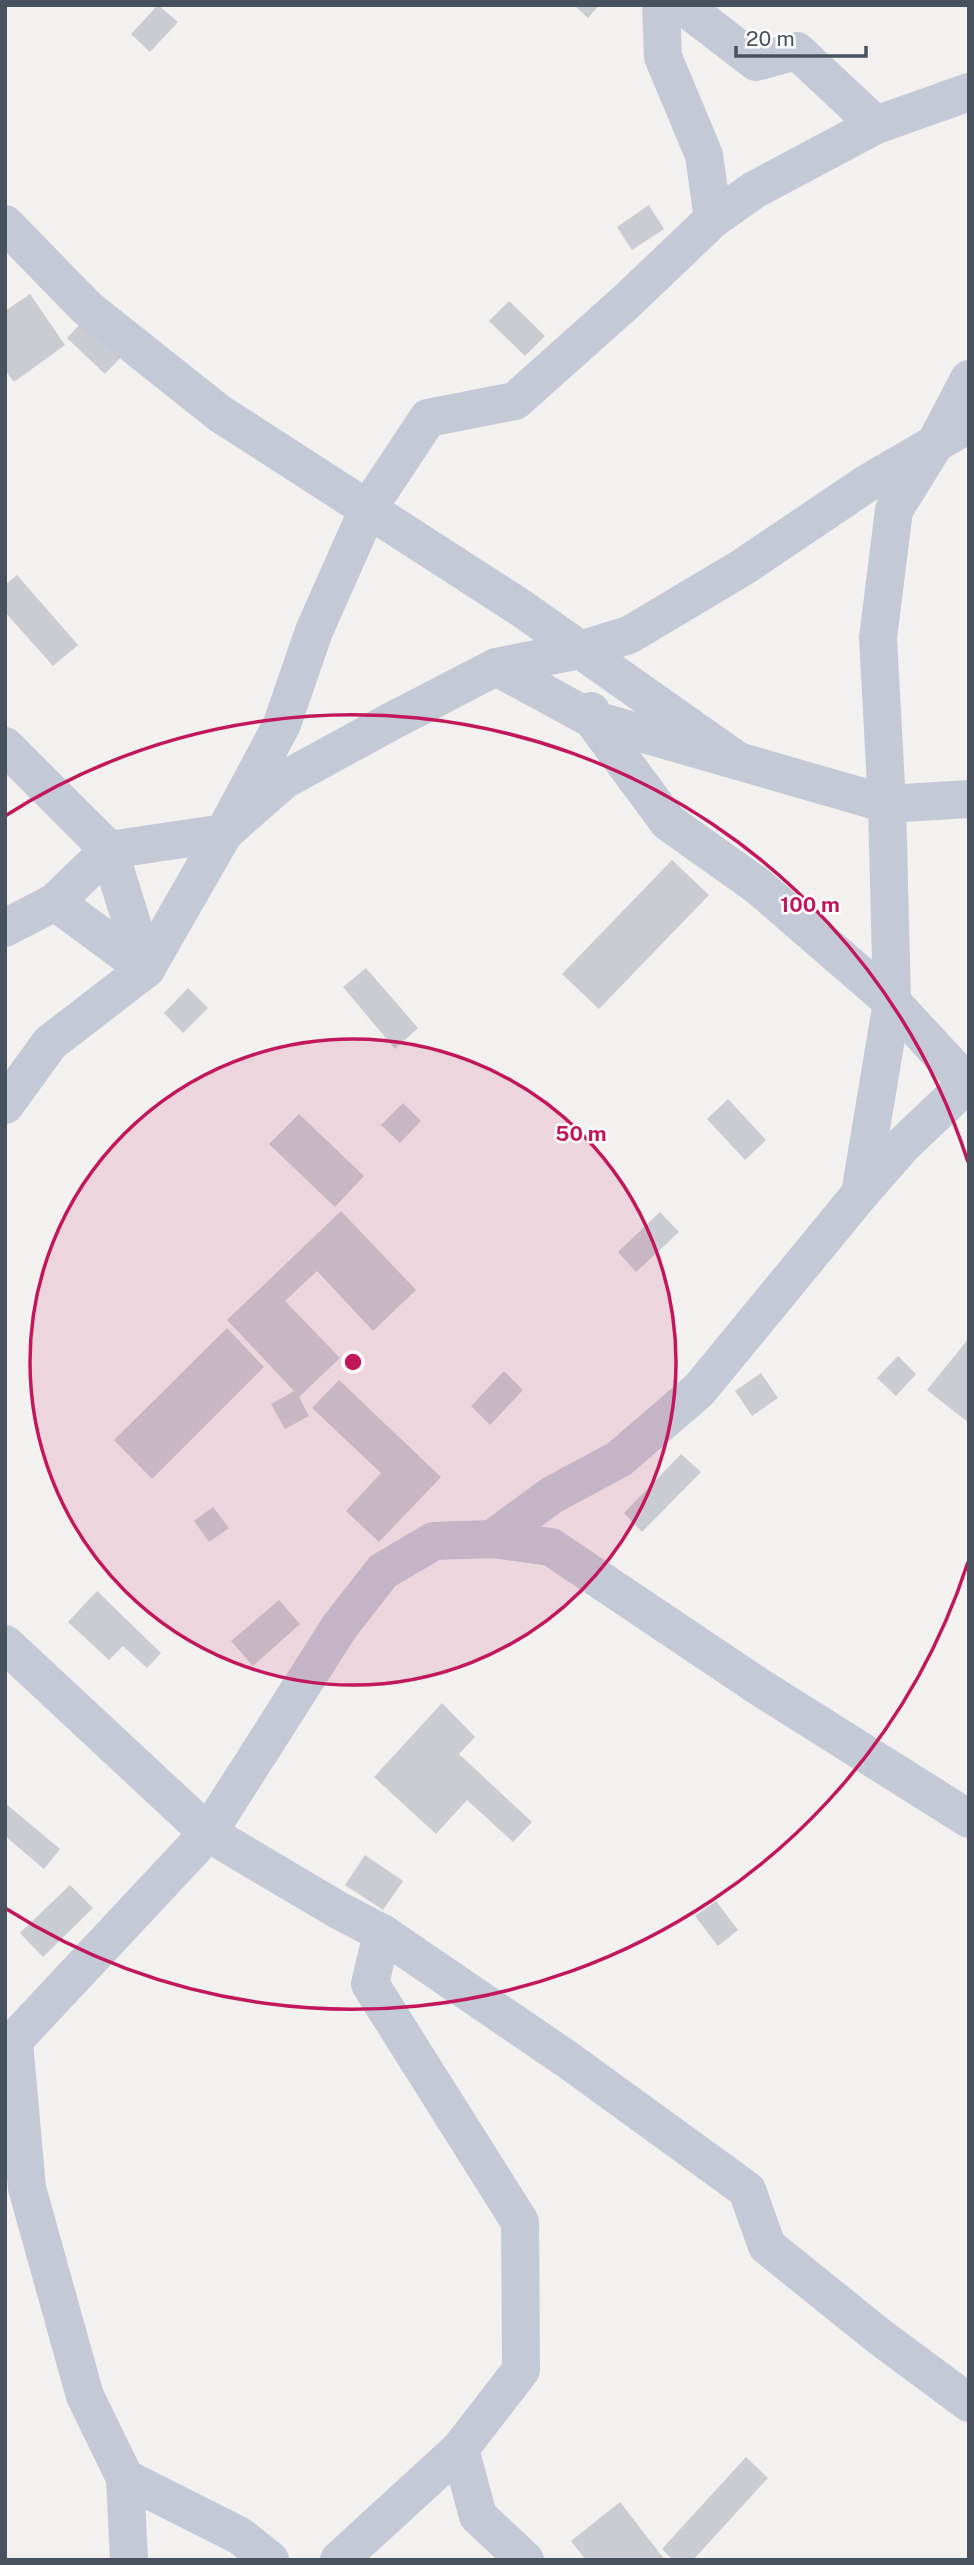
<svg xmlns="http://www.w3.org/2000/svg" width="974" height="2565" viewBox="0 0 974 2565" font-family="'Public Sans',sans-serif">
<rect width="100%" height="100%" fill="#f3f0f0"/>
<!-- building -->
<g fill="#caccd3">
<path d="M 158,5 L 178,22 L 150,52 L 131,34 Z"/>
<path d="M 574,5 L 599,5 L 588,18 Z"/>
<path d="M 649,205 L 664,229 L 632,250 L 617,227 Z"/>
<path d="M 30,294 L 65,345 L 14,382 L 5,370 L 5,311 Z"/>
<path d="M 509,301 L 545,336 L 525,356 L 489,321 Z"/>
<path d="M 85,319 L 123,355 L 105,374 L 67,338 Z"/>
<path d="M 17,575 L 78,645 L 53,666 L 5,612 L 5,585 Z"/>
<path d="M 672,860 L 709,895 L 599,1009 L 562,974 Z"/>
<path d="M 366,968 L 418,1028 L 395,1049 L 343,987 Z"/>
<path d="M 188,988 L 208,1008 L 183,1033 L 164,1013 Z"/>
<path d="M 728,1099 L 766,1140 L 745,1160 L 707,1119 Z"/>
<path d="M 403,1103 L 421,1121 L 400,1143 L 381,1125 Z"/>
<path d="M 299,1114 L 364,1176 L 335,1207 L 269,1144 Z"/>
<path d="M 341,1211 L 416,1290 L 373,1331 L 317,1271 L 285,1301 L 340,1358 L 299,1397 L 309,1416 L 285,1429 L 271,1404 L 294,1391 L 227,1320 Z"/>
<path d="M 660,1212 L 679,1232 L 636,1272 L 618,1252 Z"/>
<path d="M 227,1328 L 264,1367 L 152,1479 L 114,1440 Z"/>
<path d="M 969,1338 L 969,1423 L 927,1390 Z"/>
<path d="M 898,1356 L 916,1374 L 896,1396 L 877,1378 Z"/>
<path d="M 504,1371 L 523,1390 L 490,1425 L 471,1406 Z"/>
<path d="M 761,1373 L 778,1398 L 752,1416 L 735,1391 Z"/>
<path d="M 339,1380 L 441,1477 L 379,1542 L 346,1511 L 381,1473 L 312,1408 Z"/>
<path d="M 681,1454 L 701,1472 L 642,1532 L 624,1513 Z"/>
<path d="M 213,1507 L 229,1528 L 209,1542 L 194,1521 Z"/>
<path d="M 97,1591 L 161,1653 L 147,1668 L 123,1646 L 109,1660 L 68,1622 Z"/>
<path d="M 279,1600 L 300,1624 L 253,1666 L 231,1641 Z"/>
<path d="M 442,1703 L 475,1737 L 459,1754 L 532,1822 L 513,1842 L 467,1800 L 436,1834 L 374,1777 Z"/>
<path d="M 5,1803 L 60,1849 L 44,1869 L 5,1836 Z"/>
<path d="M 365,1855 L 403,1881 L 383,1910 L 345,1885 Z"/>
<path d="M 70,1885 L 93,1908 L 43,1957 L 20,1933 Z"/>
<path d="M 716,1901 L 738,1930 L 718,1946 L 695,1916 Z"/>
<path d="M 746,2457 L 768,2478 L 693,2560 L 673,2560 L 662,2549 Z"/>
<path d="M 620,2502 L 665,2560 L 586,2560 L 571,2541 Z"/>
</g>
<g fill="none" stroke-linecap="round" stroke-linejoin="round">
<!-- minor -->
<g stroke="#c4cad5" stroke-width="38">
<path d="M 661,5 L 663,57 L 704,155 L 713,219"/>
<path d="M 682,5 L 756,62 L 797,51 L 876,125"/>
<path d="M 5,224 L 87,308 L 219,413 L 521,608 L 738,761"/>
<path d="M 496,667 L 592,719 L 668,822 L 758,886 L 892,1002 L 969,1085"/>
<path d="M 591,711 L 592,719 L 887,804 L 969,799"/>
<path d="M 5,746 L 109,850 L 146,969"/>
<path d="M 55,902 L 146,969"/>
<path d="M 5,928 L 55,902 L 109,850 L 224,833 L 284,780 L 392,721 L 496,667 L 580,650 L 629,635 L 743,567 L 866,484 L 969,424"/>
<path d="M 5,1105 L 50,1043 L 146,969 L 224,833 L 282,724 L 314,631 L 369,507 L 428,418 L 515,401 L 627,301 L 713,219 L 754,190 L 876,125 L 969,92"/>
<path d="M 860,1194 L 892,1002 L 887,804 L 878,638 L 894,510 L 935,444 L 969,379"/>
<path d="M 492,1539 L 552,1495 L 619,1459 L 699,1390 L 860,1194 L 903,1145 L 969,1082"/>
<path d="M 5,1644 L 208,1833 L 338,1910 L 382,1933 L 568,2060 L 747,2190 L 767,2246 L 880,2337 L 969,2403"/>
<path d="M 14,2042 L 27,2188 L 85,2396 L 125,2478 L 240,2536 L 270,2560"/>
<path d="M 5,2050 L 208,1833 L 340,1626 L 383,1571 L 434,1541 L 492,1539 L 551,1547 L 758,1686 L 969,1819"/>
<path d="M 460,2449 L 478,2516 L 525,2560"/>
<path d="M 125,2478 L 129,2560"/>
<path d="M 339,2560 L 460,2449 L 521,2370 L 520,2222 L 370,1984 L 382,1933"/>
</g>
</g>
<!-- distance rings -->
<circle cx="353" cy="1362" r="323" fill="#c2185b" fill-opacity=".12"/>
<g fill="none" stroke="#c2185b" stroke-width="3.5">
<circle cx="353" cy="1362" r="323"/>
<path d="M968 1562A647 647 0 0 1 5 1908M5 816A647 647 0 0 1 968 1162"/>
</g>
<circle cx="353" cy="1362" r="10" fill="#c2185b" stroke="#fff" stroke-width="3.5"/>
<g font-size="21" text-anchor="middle" font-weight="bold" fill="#c2185b" stroke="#fff" stroke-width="5" stroke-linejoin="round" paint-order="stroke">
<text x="810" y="912">100 m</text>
<text x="581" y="1141">50 m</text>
</g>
<!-- border -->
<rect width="974" height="2565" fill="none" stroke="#48515e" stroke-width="14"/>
<!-- scale -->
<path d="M736 46v10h130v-10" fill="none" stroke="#48515e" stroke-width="3.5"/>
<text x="746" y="46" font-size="21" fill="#48515e" stroke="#ffffff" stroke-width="5" paint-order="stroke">20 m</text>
</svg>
